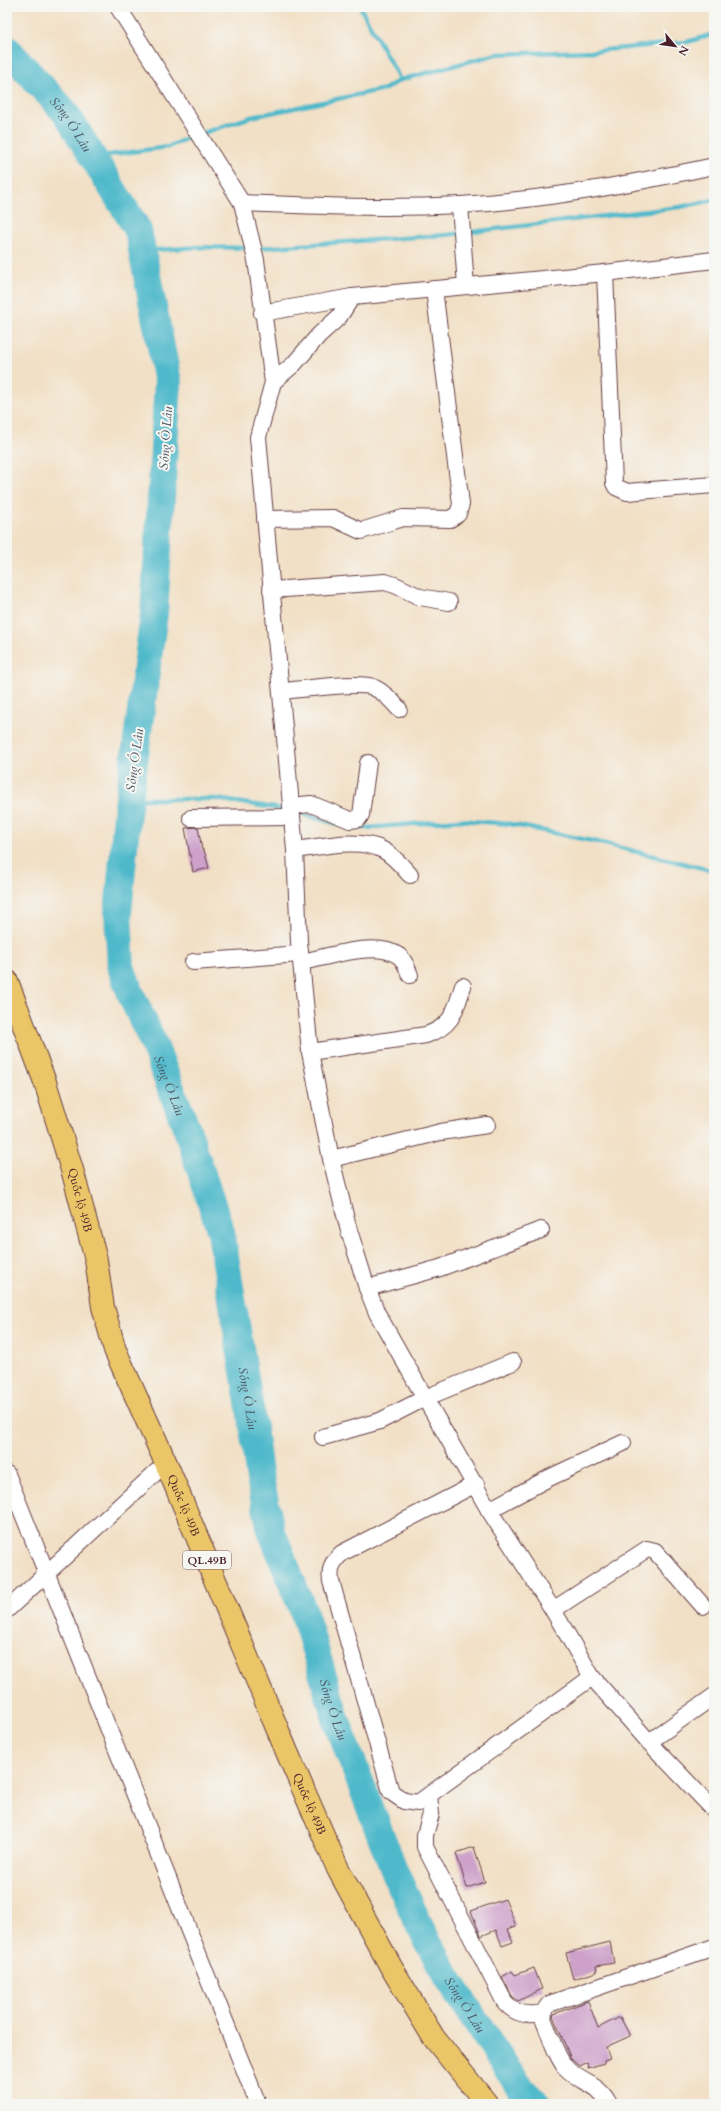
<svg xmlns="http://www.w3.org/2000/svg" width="721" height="2111" viewBox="0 0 721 2111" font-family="Cardo,serif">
<rect width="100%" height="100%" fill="#f6f6f2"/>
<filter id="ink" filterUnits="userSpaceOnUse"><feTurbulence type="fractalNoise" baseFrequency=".025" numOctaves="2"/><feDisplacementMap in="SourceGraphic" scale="8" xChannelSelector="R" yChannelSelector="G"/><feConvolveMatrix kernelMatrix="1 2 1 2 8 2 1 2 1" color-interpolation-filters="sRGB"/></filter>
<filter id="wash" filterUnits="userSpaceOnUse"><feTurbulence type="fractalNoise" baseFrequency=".012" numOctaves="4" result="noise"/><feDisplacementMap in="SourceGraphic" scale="16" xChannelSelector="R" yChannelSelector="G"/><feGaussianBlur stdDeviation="0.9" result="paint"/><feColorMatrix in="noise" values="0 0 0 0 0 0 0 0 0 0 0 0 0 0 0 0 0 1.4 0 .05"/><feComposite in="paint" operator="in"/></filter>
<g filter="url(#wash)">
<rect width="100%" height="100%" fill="#f2e0c6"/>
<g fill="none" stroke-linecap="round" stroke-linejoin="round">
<!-- stream -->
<g stroke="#4fb9cb" stroke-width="4.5">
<path d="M 360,7 L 400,80"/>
<path d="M 93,157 L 168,147 L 185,139 L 251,117 L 385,89 L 400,80 L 497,54 L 595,51 L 687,42 L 714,34"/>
<path d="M 257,248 L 446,235 L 680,207 L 714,200"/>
<path d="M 142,251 L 199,247 L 249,248"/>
<path d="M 129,799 L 216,799 L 288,810"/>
<path d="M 295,812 L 349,827 L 366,828 L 459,820 L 510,824 L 597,842 L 714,871"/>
</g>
<!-- river -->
<path stroke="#4fb9cb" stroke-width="28" id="s1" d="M 7,49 L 65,112 L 138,230 L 168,382 L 154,614 L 127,814 L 118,914 L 121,967 L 132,997 L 152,1040 L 188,1132 L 221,1232 L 253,1427 L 259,1474 L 271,1530 L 303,1610 L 337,1722 L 396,1875 L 421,1929 L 445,1973 L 497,2054 L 519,2086 L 538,2104"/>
</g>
<g id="blocks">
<!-- building -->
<g fill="#cda1ca">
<path d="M 198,827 L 202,850 L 204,850 L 209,868 L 193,872 L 185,828 Z"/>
<path d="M 474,1847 L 485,1882 L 467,1888 L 456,1853 Z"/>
<path d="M 505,1899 L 516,1926 L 508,1929 L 513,1942 L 502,1946 L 496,1930 L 481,1936 L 471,1911 Z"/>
<path d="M 610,1942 L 614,1963 L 596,1966 L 597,1972 L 573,1979 L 566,1953 Z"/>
<path d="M 534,1968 L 542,1989 L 518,2001 L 512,1996 L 502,1977 L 512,1971 L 515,1975 Z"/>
<path d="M 588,2001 L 598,2028 L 620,2017 L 630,2036 L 606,2047 L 610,2059 L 604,2061 L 604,2063 L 588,2068 L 587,2062 L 579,2066 L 571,2059 L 553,2016 L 554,2014 Z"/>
</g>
</g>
</g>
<g filter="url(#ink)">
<use href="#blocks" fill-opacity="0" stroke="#633c42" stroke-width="1"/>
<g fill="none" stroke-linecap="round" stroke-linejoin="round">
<!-- street casing -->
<g stroke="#633c42" stroke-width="18">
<g id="street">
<path d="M 118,7 L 242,203 L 256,260 L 273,382 L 258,437 L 295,850 L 299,941 L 310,1052 L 331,1159 L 348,1227 L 367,1288 L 377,1313 L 425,1398 L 489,1510 L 553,1610 L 592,1677 L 649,1742 L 714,1810"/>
<path d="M 242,203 C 314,206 387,209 460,205 C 546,200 630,184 714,166"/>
<path d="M 460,205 L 466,286"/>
<path d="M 605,273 L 614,483 L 616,487 L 627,492 L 714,485"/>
<path d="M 262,313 L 352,297 L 605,273 L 714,260"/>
<path d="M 273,382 L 294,364 L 319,335 L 339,317 L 352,297"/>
<path d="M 265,519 L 333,518 L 361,531 L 403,518 L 450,519 L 458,514 L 461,504 L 434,289"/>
<path d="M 271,590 L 385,582 L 395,585 L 420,597 L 449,602"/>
<path d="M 281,691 C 300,690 358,681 373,687 C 384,692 391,700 399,709"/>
<path d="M 291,806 L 311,804 L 350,820 L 358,819 L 361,815 L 368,763"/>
<path d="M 191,818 L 291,817"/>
<path d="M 295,850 C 321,847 358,837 383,850 C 394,856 402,866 410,875"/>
<path d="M 193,962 L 300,954"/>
<path d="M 302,962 C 328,957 376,940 399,956 C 405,961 407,968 410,975"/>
<path d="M 310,1052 L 426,1035 C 453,1026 455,1011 463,986"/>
<path d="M 331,1159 L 441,1132 L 487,1125"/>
<path d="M 367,1288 L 440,1268 L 541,1230"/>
<path d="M 323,1437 L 380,1421 L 425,1398 L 513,1362"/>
<path d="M 7,1474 L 258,2104"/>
<path d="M 476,1484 L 342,1553 C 333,1561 329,1568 331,1581 L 391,1792 L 404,1801 L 418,1803 L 592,1677"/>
<path d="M 489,1510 L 549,1478 L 623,1443"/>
<path d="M 7,1610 L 166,1463"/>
<path d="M 553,1610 L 647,1549 L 655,1551 L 703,1606"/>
<path d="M 649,1742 L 714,1696"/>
<path d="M 429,1796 L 431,1814 L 425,1835 L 425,1847 L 504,2001 C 515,2015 527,2016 544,2013"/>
<path d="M 609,2104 C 599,2083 581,2083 567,2069 C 557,2059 550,2035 544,2021 C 542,2015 545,2009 549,2004 L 714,1947"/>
</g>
</g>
<!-- primary casing -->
<g stroke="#633c42" stroke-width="24">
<g id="primary">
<path id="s2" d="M 7,981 L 45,1082 L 73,1173 L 96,1260 L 103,1307 L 115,1350 L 166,1463 L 287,1752 L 338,1869 L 391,1967 L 434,2038 L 487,2104"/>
</g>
</g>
<!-- street -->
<use href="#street" stroke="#fff" stroke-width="16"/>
<!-- primary -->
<use href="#primary" stroke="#ebc669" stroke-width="22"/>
</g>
</g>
<g text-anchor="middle" stroke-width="4" stroke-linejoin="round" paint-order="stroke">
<!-- shield labels -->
<rect fill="#f6f6f2" stroke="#7e6067" stroke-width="1" x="183" y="1551" width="48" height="18" rx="3"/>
<g font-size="11" font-weight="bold" fill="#4a1f2b">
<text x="207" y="1564">QL.49B</text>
</g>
<!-- street labels -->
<g font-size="12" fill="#4a1f2b" stroke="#f6f6f2">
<text dy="4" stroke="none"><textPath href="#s2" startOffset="231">Quốc lộ 49B</textPath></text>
<text dy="4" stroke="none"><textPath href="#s2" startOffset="555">Quốc lộ 49B</textPath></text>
<text dy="4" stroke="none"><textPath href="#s2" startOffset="879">Quốc lộ 49B</textPath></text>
</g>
<!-- water labels -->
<g font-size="13" font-style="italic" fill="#4c5563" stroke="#f6f6f2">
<text dy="5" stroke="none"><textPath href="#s1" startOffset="99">Sông Ô Lâu</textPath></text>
<text transform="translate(165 438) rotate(-86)" y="5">Sông Ô Lâu</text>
<text transform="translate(134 760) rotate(-82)" y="5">Sông Ô Lâu</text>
<text dy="5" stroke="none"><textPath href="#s1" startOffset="1095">Sông Ô Lâu</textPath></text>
<text dy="5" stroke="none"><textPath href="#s1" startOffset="1419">Sông Ô Lâu</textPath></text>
<text dy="5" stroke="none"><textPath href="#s1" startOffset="1743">Sông Ô Lâu</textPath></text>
<text dy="5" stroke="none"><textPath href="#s1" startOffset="2067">Sông Ô Lâu</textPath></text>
</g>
</g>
<!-- margin -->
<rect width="721" height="2111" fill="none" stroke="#f6f6f2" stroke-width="24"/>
<!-- north arrow -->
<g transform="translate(675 46) rotate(119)" stroke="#f6f6f2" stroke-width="3" paint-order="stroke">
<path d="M0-3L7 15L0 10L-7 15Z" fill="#4a1f2b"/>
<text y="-6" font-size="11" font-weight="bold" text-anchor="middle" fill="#4a1f2b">N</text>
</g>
</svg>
